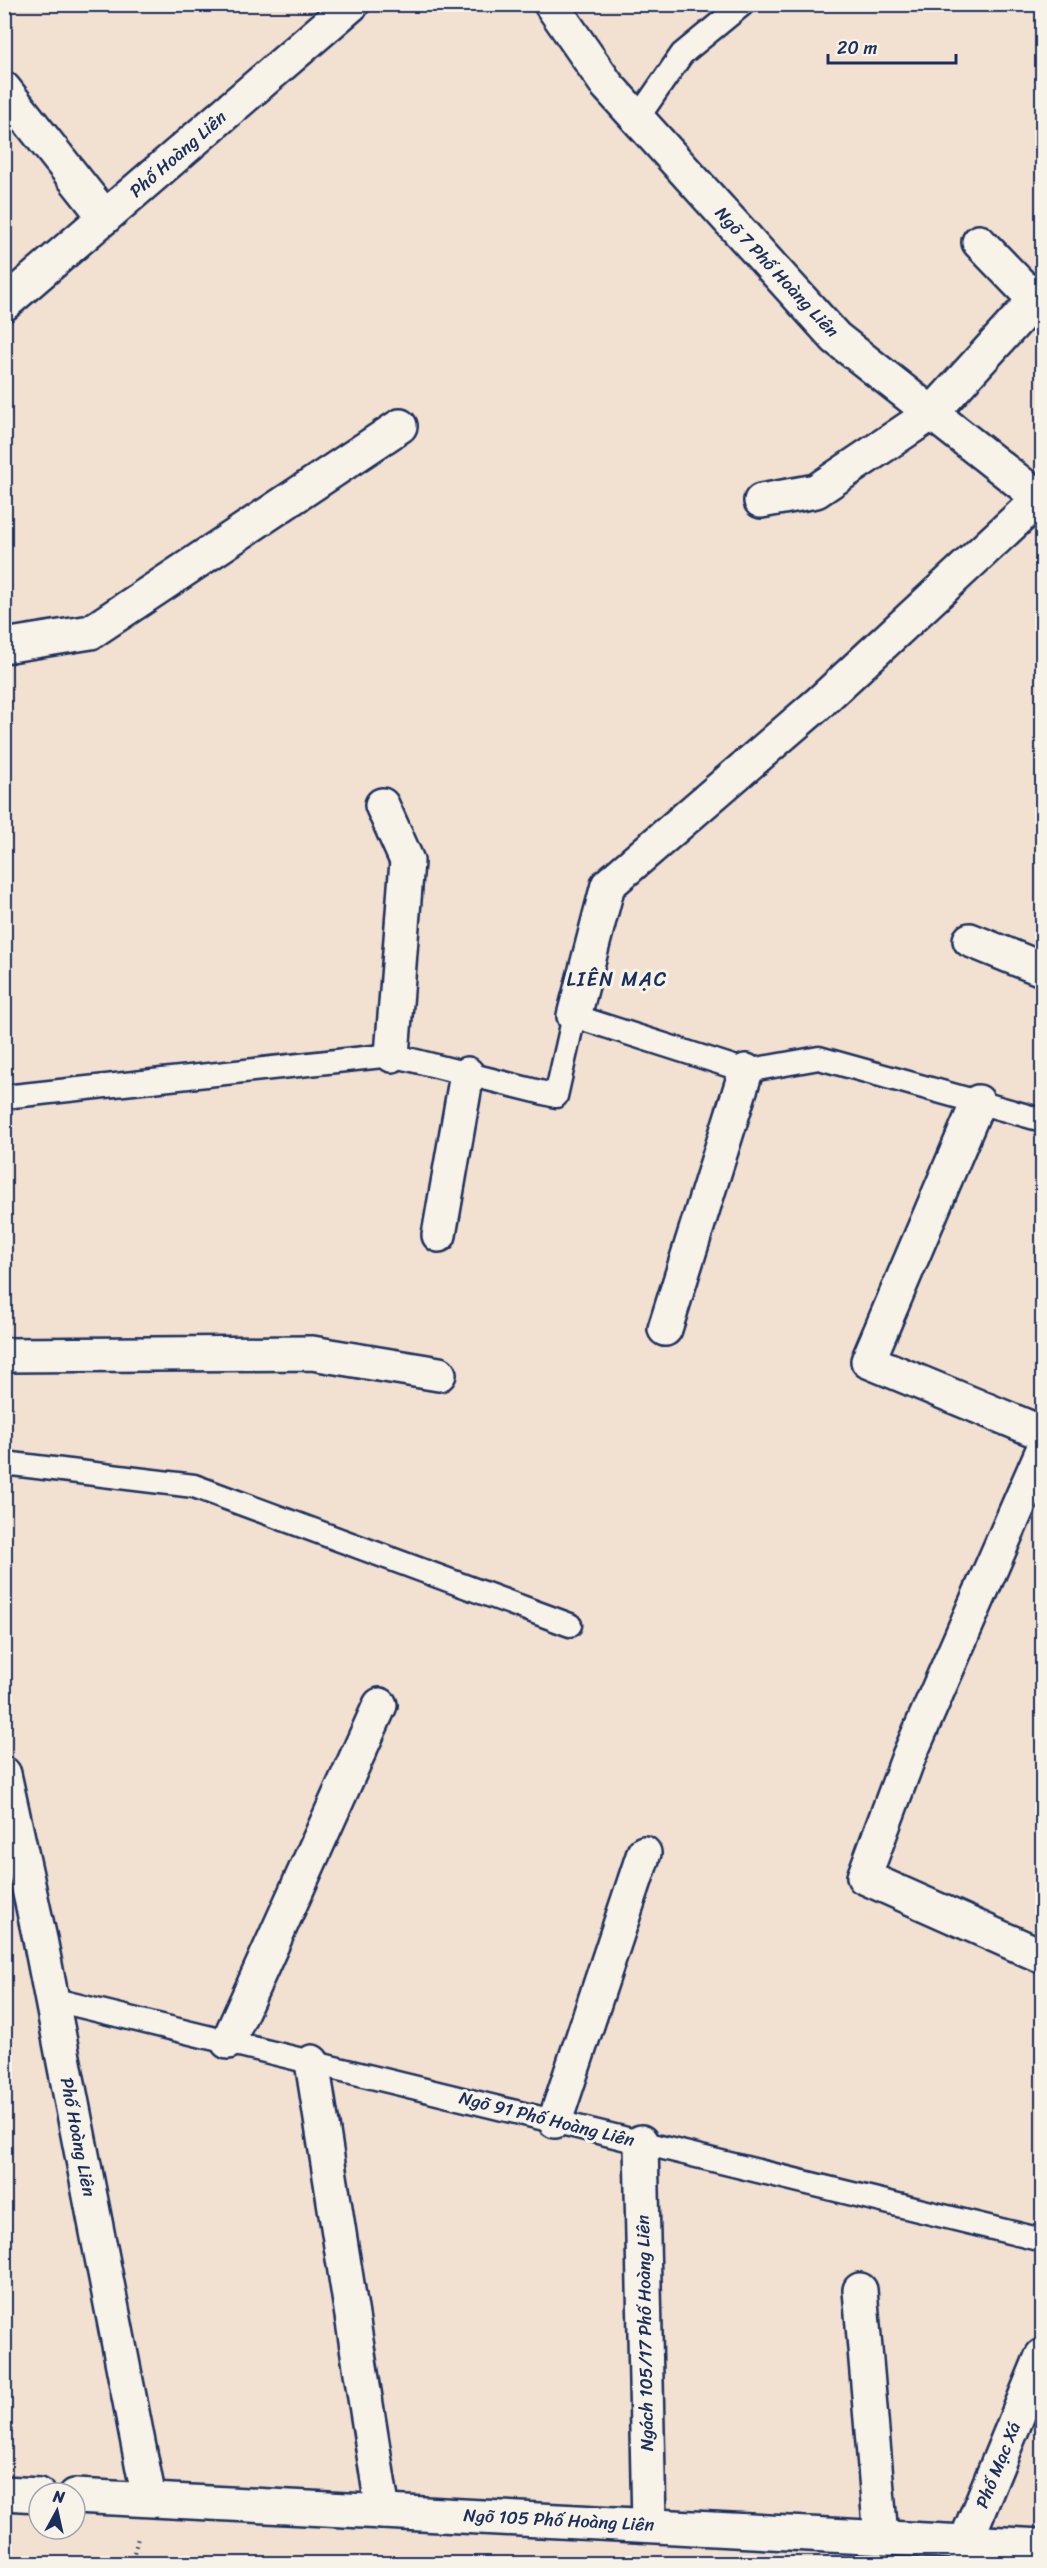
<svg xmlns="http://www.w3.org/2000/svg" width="1047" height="2568" viewBox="0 0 1047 2568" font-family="Sriracha,sans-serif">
<rect width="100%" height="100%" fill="#f2e0d0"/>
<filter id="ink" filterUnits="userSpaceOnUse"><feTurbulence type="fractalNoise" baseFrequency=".0167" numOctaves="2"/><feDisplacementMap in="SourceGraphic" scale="12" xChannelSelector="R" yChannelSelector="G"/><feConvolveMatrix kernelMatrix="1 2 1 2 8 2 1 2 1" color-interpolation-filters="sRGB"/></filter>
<g filter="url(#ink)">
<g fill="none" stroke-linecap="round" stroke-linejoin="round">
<!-- lane casing -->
<g stroke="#1b2f5e" stroke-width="27">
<g id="lane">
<path d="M 637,119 L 682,54 L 743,4"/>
<path d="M 4,1097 L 392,1055 L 556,1096 L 574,1016 L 746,1071 L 819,1058 L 1042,1120"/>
<path d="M 4,1463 L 194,1486 L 570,1625"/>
<path d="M 51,1999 L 1042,2240"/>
</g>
</g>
<!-- street casing -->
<g stroke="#1b2f5e" stroke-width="38">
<g id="street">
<path d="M 551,4 L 607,85 L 836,338 L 1042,500"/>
<path d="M 4,89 L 105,217"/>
<path d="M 4,304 L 352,4"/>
<path d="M 761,501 L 816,491 L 932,413 L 1035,300 L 979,242"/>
<path d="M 4,646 L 91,632 L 400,426"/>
<path d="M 382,805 L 407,861 L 392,1055"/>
<path d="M 970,940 L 1042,969"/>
<path d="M 574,1016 L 608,885 L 818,704 L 1040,498"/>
<path d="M 978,1102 L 868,1361 L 1042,1433"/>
<path d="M 439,1235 L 467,1074"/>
<path d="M 665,1329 L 746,1071"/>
<path d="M 4,1355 L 312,1353 L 439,1374"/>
<path d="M 1042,1452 L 909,1756 L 864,1877 L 1042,1956"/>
<path d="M 4,1774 L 40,1939 L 149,2499"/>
<path d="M 228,2042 L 380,1705"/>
<path d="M 312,2062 L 383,2512"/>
<path d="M 555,2121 L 644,1853"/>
<path d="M 641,2142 L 649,2525"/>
<path d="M 860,2290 L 881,2537"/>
<path d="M 4,2493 L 39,2495"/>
<path d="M 75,2496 L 1042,2546"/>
<path d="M 966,2541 L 1042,2356"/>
</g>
</g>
<!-- path -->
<path stroke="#1b2f5e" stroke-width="4" stroke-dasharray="1.5 4.5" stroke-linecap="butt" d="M 131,2564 L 138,2538"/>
<!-- lane -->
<use href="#lane" stroke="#f7f3e8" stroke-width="22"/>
<!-- street -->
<use href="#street" stroke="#f7f3e8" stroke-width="33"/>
</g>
</g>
<g text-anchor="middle" stroke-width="6" stroke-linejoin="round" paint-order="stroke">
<!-- street labels -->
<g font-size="18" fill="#1b2f5e" stroke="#f7f3e8">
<text transform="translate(178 154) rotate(-41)" y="6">Phố Hoàng Liên</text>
<text transform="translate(777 272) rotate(47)" y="6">Ngõ 7 Phố Hoàng Liên</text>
<text transform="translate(547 2119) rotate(14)" y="6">Ngõ 91 Phố Hoàng Liên</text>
<text transform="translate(78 2137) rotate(79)" y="6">Phố Hoàng Liên</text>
<text transform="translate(645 2333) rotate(-91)" y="6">Ngách 105/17 Phố Hoàng Liên</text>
<text transform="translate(998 2465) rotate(-68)" y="6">Phố Mạc Xá</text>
<text transform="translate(559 2520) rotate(3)" y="6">Ngõ 105 Phố Hoàng Liên</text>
</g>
<!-- neighbourhood labels -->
<g font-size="20" letter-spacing="1.5" fill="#1b2f5e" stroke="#f7f3e8">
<text x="617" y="986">LIÊN MẠC</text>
</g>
</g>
<!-- margin -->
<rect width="1047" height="2568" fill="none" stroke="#f7f3e8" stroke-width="24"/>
<rect x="12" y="12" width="1023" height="2544" fill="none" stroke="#1b2f5e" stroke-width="2" filter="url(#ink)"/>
<!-- north arrow -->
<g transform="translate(57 2511) rotate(8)"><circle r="28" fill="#f7f3e8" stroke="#9fa5b1" stroke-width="1.5"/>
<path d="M0-4.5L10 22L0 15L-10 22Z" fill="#1b2f5e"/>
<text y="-9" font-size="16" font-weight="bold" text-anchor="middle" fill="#1b2f5e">N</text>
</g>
<!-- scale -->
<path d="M828 54v9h128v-9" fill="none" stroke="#1b2f5e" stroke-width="3"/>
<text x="837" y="54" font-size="18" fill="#1b2f5e" stroke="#f7f3e8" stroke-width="4.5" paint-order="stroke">20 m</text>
</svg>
